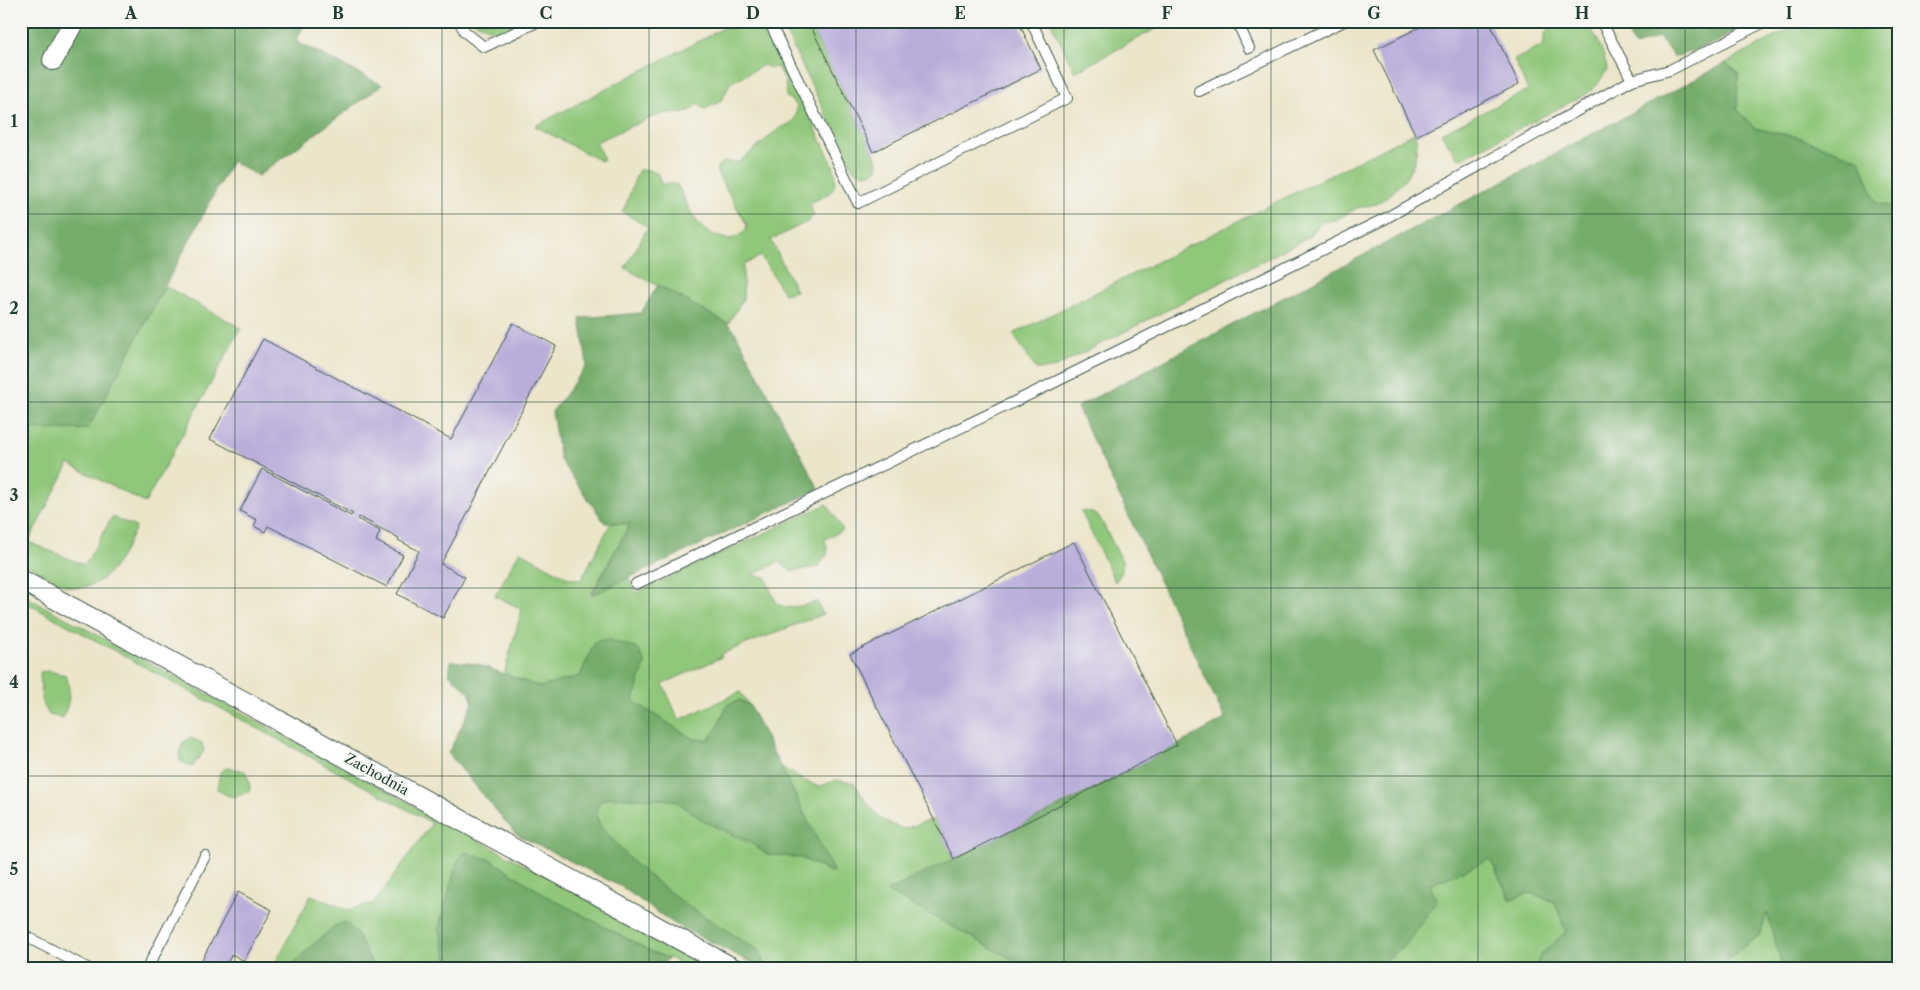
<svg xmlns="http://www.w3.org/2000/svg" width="1920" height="990" viewBox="0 0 1920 990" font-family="'Libre Caslon Text',serif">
<rect width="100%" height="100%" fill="#f6f6f2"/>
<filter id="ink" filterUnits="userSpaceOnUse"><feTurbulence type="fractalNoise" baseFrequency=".02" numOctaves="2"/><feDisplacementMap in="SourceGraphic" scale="10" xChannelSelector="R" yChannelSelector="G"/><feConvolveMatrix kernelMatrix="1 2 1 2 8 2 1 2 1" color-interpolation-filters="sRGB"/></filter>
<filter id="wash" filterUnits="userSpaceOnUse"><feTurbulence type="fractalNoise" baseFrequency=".0096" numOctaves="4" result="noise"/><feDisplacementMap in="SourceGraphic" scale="20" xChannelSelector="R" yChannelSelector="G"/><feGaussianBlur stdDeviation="1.12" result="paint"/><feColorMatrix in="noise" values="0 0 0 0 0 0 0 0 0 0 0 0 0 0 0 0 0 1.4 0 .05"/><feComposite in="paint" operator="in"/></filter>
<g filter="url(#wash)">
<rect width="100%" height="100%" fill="#ebe5c9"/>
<!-- green -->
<g fill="#90c77a" stroke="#588257">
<path d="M 474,21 L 528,21 C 501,33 500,36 474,21 Z"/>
<path d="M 737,21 L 763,21 L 833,165 C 840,190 831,194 809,203 L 814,215 L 807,222 L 771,240 L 796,291 L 784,294 L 761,256 L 743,265 L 743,299 L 728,324 L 625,268 L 648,227 L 622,212 C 630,198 632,183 639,170 L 649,170 L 658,174 L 661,184 L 677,184 C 687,204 695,229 717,236 C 731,241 736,239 746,230 L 747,225 L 717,173 L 717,167 L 722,162 L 739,162 L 781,127 C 794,124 796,119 797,106 L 786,96 L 785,81 L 777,67 L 770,68 L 764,65 L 730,83 C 722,101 723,102 704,109 L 697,103 C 690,115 681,112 669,113 C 654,114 613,135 596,142 L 604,160 L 601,161 L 535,126 Z"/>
<path d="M 780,21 L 808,21 L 878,162 L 877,169 C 867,176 863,175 853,169 Z"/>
<path d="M 1050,21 L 1157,21 L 1159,27 L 1075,72 Z"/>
<path d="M 1554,21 L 1586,21 C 1596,34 1605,54 1607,70 L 1597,85 L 1588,93 L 1462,158 L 1457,157 L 1441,133 L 1528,90 L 1514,60 L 1544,45 L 1544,35 Z"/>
<path d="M 1804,21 L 1899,21 L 1899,208 L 1876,203 L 1860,160 L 1801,138 L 1754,128 L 1737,109 L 1738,73 L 1726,63 Z"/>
<path d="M 1414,133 L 1417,142 L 1415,160 L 1407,177 L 1390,195 L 1376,204 L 1357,208 L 1336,220 L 1322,222 L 1307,238 L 1052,369 L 1036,369 L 1013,334 Z"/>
<path d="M 165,286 L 241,328 L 145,503 L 69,464 L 28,542 L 85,565 L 112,517 L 136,527 C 124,553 106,594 69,587 C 59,584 32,567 21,562 L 21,430 L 88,429 Z"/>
<path d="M 827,504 L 843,530 L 825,539 L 828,553 L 818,567 L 792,571 L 779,562 L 752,575 L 766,577 C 777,614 783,610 817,602 L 823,614 L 721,654 L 722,657 L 663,684 L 679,720 L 740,692 L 750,706 L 740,700 L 727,705 L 716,730 L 707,740 L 693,739 L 633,701 L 645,663 L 595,642 L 580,676 L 540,687 L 504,674 L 522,609 L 495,596 L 520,551 L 566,577 L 581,580 L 611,523 L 630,524 L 591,594 L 628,578 L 637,593 Z"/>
<path d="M 1081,511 L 1091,512 L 1100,518 L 1123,563 L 1121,574 L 1115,582 Z"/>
<path d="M 21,594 L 718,969 L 689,969 L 669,958 L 656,954 L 548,897 L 491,860 L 449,966 L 457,969 L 375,969 L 356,933 L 334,926 L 287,969 L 272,969 L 311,895 L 347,910 L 374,903 L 432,823 L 21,600 Z"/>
<path d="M 49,671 L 66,675 C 71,689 70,704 62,718 L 49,715 L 42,702 L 40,672 Z"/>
<path d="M 191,738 L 202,743 L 204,751 L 192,767 L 180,761 L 179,754 L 183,742 Z"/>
<path d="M 781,766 L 799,778 L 819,787 L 836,780 L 854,783 L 868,804 L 882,820 L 903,829 L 934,819 L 954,859 L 888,891 L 1030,969 L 764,969 L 761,952 L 686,905 L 634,864 L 600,826 L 596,814 L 599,802 L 611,797 L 675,800 L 705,822 L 753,844 L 766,854 L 801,858 L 833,873 Z"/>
<path d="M 227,768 L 245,771 L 249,780 L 250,790 C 235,799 231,799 217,789 L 220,772 Z"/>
<path d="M 1490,859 L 1510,899 L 1530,893 L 1555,902 L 1566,932 L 1539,957 L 1536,969 L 1375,969 L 1429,885 Z"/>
<path d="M 1767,912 L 1783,969 L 1717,969 L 1739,950 L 1760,935 Z"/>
</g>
<!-- forest -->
<g fill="#74ac6a" stroke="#4a744f">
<path d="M 21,21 L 306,21 L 296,41 L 382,85 L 258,176 L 232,161 L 88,429 L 21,430 Z"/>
<path d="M 1621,21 L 1753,21 L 1715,43 L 1674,57 L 1659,37 L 1635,46 Z"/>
<path d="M 1726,63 L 1738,73 L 1737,109 L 1754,128 L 1801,138 L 1860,160 L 1876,203 L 1899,208 L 1899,969 L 1783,969 L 1767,913 L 1760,935 L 1739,950 L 1717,969 L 1536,969 L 1539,957 L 1566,932 L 1555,902 L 1530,893 L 1511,899 L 1490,859 L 1430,885 L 1437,901 L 1407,943 L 1375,969 L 1030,969 L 887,891 C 1001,836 1114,780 1225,719 L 1077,407 Z"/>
<path d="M 658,285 L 728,324 L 734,330 L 819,489 L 592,595 L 630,524 L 605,523 L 560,460 L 552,412 L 587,365 L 580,318 L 641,313 Z"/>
<path d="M 607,639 L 638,649 L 645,663 L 633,701 L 693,739 L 708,740 L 716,730 L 727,705 L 740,700 L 750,706 L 834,873 L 801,858 L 766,854 L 753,844 L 705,822 L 675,800 L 611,797 L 599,802 L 596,814 L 600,826 L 634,864 L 686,905 L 761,952 L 764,969 L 673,923 L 620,886 L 516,834 L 448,753 L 473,703 L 469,692 L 449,674 L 451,661 L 477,664 L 540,687 L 580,676 L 595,642 Z"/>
<path d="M 465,852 L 491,860 L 548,897 L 656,954 L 669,958 L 657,969 L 457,969 L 449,966 L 439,927 L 457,862 Z"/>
<path d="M 346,922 L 356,933 L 375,969 L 287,969 L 334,926 Z"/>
</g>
<g id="blocks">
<!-- building -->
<g fill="#b9aeda">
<path d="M 808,21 L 1018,21 L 1041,69 L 873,152 Z"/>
<path d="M 1432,21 L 1489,21 L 1519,84 L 1416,136 L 1374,50 Z"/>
<path d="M 513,323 L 556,346 L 441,564 L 465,577 L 443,618 L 397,594 L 419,551 L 398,540 L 399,538 L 359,517 L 357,519 L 380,531 L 376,541 L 403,555 L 387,587 L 268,526 L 265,532 L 254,526 L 257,520 L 240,511 L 262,469 L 351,516 L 353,514 L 210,439 L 263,339 L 451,439 Z"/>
<path d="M 1074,542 L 1177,745 L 954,859 L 850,654 Z"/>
<path d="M 238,892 L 272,910 L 244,961 L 232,954 L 224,969 L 197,969 Z"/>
</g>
</g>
</g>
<g filter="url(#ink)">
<use href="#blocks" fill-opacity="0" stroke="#3e564a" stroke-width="1"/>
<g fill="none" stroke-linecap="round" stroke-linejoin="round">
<!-- service casing -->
<g stroke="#3e564a" stroke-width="12">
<g id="service">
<path d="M 459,21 L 465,32 L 484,47 L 539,21"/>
<path d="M 769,21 L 858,203 L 1067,98 L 1031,21"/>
<path d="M 1237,21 L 1249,48"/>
<path d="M 1632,80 L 1670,70 L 1766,21"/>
<path d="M 1199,91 L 1344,21"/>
<path d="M 636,584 L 1041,389 L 1386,218 L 1632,80 L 1601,21"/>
<path d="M 21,934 L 89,969"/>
<path d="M 147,969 L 205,856"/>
</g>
</g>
<!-- minor casing -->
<g stroke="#3e564a" stroke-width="22">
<g id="minor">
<path d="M 53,60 L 74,21"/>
<path d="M 21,580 L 734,969"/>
</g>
</g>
<!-- service -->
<use href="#service" stroke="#fff" stroke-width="10"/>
<!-- minor -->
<use href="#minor" stroke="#fff" stroke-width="20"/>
</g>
</g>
<!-- grid -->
<path fill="none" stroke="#1f3d34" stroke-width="1" stroke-opacity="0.55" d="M 235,21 L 235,969M 442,21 L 442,969M 649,21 L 649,969M 856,21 L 856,969M 1064,21 L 1064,969M 1271,21 L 1271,969M 1478,21 L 1478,969M 1685,21 L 1685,969M 21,214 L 1899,214M 21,402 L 1899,402M 21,588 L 1899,588M 21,776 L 1899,776"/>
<g text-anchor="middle" stroke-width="5" stroke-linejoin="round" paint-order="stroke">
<!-- street labels -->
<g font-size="14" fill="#1f3d34" stroke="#f6f6f2">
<text transform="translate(377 774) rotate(29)" y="5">Zachodnia</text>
</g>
</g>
<!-- margin -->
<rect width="1920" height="990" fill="none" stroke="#f6f6f2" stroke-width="55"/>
<rect x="28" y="28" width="1864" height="934" fill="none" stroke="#1f3d34" stroke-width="2"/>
<g font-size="16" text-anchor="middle" font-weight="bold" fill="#1f3d34">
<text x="131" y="19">A</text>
<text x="338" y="19">B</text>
<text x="546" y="19">C</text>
<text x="753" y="19">D</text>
<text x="960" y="19">E</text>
<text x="1167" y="19">F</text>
<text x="1374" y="19">G</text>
<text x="1582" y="19">H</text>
<text x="1789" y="19">I</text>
<text x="14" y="127">1</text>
<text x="14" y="314">2</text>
<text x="14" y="501">3</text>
<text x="14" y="688">4</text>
<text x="14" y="875">5</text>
</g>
</svg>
